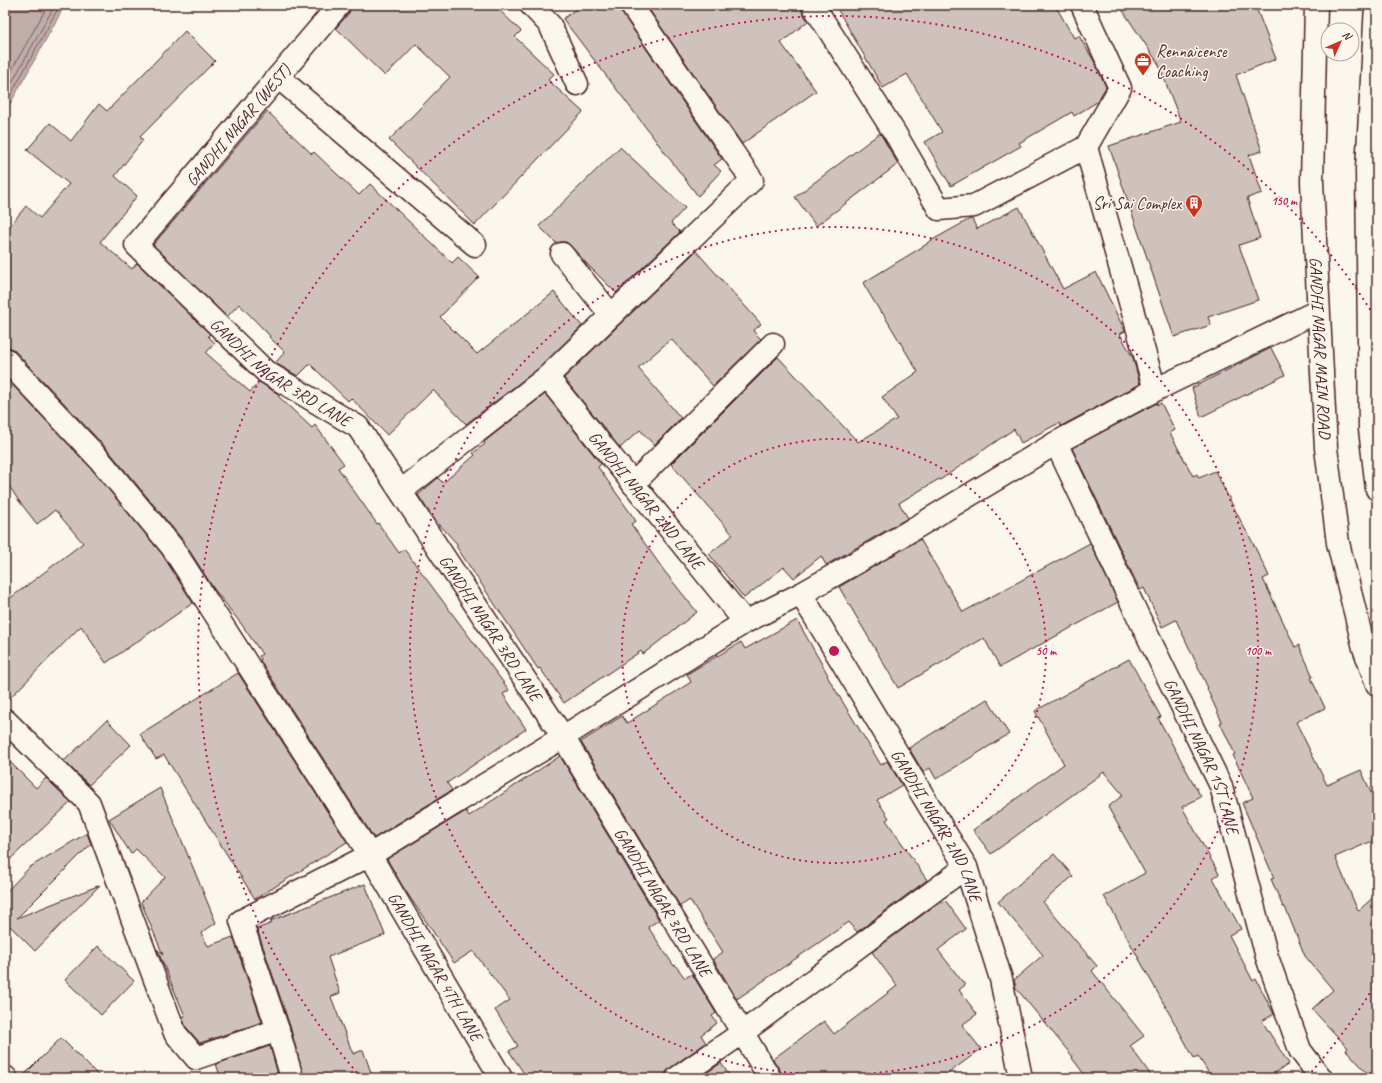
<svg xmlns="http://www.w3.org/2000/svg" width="1382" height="1083" viewBox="0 0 1382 1083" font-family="Caveat,sans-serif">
<rect width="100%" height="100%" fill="#fbf7ec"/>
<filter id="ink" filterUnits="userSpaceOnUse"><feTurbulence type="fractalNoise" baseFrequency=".025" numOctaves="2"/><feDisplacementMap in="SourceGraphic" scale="8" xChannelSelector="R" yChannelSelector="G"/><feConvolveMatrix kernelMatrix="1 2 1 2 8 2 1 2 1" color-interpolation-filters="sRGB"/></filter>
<g filter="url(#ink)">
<!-- water -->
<path fill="#bfadaa" stroke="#907477" d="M 5,5 L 65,5 L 5,113 Z"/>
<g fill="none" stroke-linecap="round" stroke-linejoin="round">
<!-- shore -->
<g stroke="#79585e" stroke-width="1">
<path d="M 5,82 L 48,5"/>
<path d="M 5,95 L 55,5"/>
<path d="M 5,105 L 60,5"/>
</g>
</g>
<!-- building -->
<g fill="#cfc2bc" stroke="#4a1f2b">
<path d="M 351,5 L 494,5 L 521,31 L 515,37 L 554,74 L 548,80 L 583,112 L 475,225 L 389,140 L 450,77 L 416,44 L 385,76 L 336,28 L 349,13 Z"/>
<path d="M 581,5 L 619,5 L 621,12 L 722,159 L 714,165 L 721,171 L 698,196 L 563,19 Z"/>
<path d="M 646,5 L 801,5 L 802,12 L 808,21 L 781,43 L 816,91 L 742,144 Z"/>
<path d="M 835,5 L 1055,5 L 1074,38 L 1079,36 L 1094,61 L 1106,87 L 1097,102 L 1074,116 L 1072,112 L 1019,143 L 1021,146 L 951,186 L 925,142 L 942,132 L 907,74 L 883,88 Z"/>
<path d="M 1119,5 L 1255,5 L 1276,59 L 1236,75 L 1262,151 L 1249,155 L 1262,193 L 1247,198 L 1260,238 L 1239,245 L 1258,300 L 1208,317 L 1211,325 L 1174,337 L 1109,146 L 1181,122 L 1158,63 Z"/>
<path d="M 185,31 L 215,61 L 140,137 L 143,140 L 115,176 L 137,196 L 100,242 L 132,269 L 137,263 L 210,334 L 208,336 L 215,343 L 206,353 L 250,392 L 259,382 L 280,395 L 278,396 L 312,428 L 315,425 L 344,464 L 338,468 L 377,524 L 378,523 L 399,553 L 404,549 L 509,690 L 503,694 L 526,729 L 447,783 L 452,790 L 374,838 L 260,660 L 261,659 L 259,656 L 262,654 L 242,625 L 214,589 L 182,539 L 108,450 L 14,350 L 9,347 L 5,347 L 5,232 L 26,206 L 40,218 L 69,184 L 27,150 L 50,123 L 71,141 L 99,104 L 107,111 Z"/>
<path d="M 267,111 L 312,154 L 314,152 L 359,195 L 370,184 L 452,263 L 458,257 L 479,277 L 440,317 L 477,354 L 554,292 L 582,326 L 539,368 L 466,424 L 433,390 L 387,435 L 351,398 L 348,401 L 310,364 L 298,376 L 275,363 L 285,352 L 269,337 L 270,336 L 239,304 L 227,317 L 153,245 Z"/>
<path d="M 880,133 L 898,164 L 816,226 L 795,197 Z"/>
<path d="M 620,147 L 685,208 L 671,223 L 680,232 L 616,293 L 585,262 L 571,246 L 566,242 L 560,242 L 556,243 L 539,226 Z"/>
<path d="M 1019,207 L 1063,289 L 1096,272 L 1125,331 L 1120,334 L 1133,358 L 1140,384 L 1061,426 L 1059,423 L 1021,443 L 1014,429 L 940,480 L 939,479 L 899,503 L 908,518 L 826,565 L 821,556 L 794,578 L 784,567 L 744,598 L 709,554 L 733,535 L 671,464 L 778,357 L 858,442 L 897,419 L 882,397 L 918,372 L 882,312 L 881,313 L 863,283 L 927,244 L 927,243 L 970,219 L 972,219 L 977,229 Z"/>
<path d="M 696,251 L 761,324 L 753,331 L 761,339 L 713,386 L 671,339 L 638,368 L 681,418 L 654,445 L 640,430 L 620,448 L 564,378 Z"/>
<path d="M 1271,348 L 1285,375 L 1201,417 L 1192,388 Z"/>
<path d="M 5,377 L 90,467 L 162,554 L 193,603 L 106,663 L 81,626 L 5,703 L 5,602 L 83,543 L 55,510 L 37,524 L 19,501 L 5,480 Z"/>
<path d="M 545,394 L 601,464 L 598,467 L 636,521 L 631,524 L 665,572 L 697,612 L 643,654 L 641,651 L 564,703 L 540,668 L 538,669 L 456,546 L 458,545 L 431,515 L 418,495 L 438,478 L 443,483 L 475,455 L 473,453 L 485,444 L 484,442 Z"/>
<path d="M 1157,403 L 1157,405 L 1161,403 L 1175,430 L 1170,433 L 1193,476 L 1197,474 L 1199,478 L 1215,471 L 1246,531 L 1247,531 L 1269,576 L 1263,579 L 1295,647 L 1299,645 L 1313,677 L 1311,678 L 1325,708 L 1296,722 L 1327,785 L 1361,770 L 1377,806 L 1377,839 L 1335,857 L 1358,911 L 1377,894 L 1377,1078 L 1372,1078 L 1346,1050 L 1348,1048 L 1312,1009 L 1333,990 L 1305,956 L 1285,907 L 1283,907 L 1271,879 L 1274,878 L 1242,803 L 1253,798 L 1233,755 L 1235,754 L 1220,723 L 1222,722 L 1207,689 L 1208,688 L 1176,620 L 1162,627 L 1144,588 L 1140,590 L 1072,448 Z"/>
<path d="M 920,539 L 963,612 L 1090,543 L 1118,602 L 1000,667 L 984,638 L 898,688 L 839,587 Z"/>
<path d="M 797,620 L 828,675 L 827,676 L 881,765 L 887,761 L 902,785 L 877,800 L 889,818 L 886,820 L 927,880 L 857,932 L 849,922 L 737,999 L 713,959 L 723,952 L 690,900 L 680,906 L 581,742 L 622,716 L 627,723 L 691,682 L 687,674 L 741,642 L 745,649 Z"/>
<path d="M 1129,659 L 1161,717 L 1158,718 L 1201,797 L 1182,807 L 1219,874 L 1213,878 L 1241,929 L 1229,935 L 1253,981 L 1256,979 L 1274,1014 L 1262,1021 L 1289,1064 L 1267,1078 L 1212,1078 L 1198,1056 L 1194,1058 L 1104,896 L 1145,873 L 1108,807 L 1123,795 L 1104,772 L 991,854 L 973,830 L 1064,764 L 1035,711 Z"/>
<path d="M 238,673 L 347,842 L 255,899 L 164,755 L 156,759 L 140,734 Z"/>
<path d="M 987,699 L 1009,734 L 936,779 L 930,768 L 923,772 L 909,748 Z"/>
<path d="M 107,720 L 131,745 L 89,785 L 64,761 Z"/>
<path d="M 560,756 L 659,920 L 648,927 L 674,966 L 675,965 L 685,978 L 692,974 L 716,1013 L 712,1016 L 717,1023 L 701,1035 L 706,1043 L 670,1068 L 666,1072 L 665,1078 L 527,1078 L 509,1051 L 518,1046 L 495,1010 L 510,1000 L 473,951 L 454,963 L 403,887 L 387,859 L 466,811 L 469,816 Z"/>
<path d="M 5,757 L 36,788 L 46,778 L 71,802 L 5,864 Z"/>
<path d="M 160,788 L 216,923 L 201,933 L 208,946 L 233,937 L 262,1022 L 200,1043 L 186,1027 L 182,1017 L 185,1016 L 157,949 L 163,955 L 141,902 L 165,877 L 136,849 L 131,854 L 109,819 Z"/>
<path d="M 87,833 L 91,844 L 17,918 L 100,885 L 35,951 L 10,926 L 5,930 L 5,893 L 30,867 Z"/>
<path d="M 1054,854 L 1073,876 L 1043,902 L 1097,966 L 1092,971 L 1144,1036 L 1130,1046 L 1153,1078 L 1087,1078 L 1072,1058 L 1073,1057 L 1016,988 L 1014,980 L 1043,955 L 998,902 Z"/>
<path d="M 365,884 L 385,935 L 328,957 L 340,993 L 331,997 L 353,1054 L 363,1050 L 373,1078 L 304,1078 L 290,1026 L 257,929 L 272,923 L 270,921 Z"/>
<path d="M 945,900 L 966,929 L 938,950 L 965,985 L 959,990 L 977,1014 L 962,1025 L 981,1049 L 942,1078 L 782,1078 L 781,1072 L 773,1059 L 824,1021 L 834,1034 L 897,986 L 872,952 L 941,901 L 942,903 Z"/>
<path d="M 98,946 L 134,981 L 101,1015 L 65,980 Z"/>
<path d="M 61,1038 L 101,1078 L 21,1078 Z"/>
<path d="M 270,1046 L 279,1078 L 221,1078 L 216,1064 Z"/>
<path d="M 721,1063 L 731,1078 L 699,1078 Z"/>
</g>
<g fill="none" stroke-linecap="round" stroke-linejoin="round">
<!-- street casing -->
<g stroke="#4a1f2b" stroke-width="25">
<g id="street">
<path id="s1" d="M 339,5 L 136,245 L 266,372 L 358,427 L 563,737 L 770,1078"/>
<path d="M 531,5 L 550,25 L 577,84"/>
<path d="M 813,5 L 896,135 L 939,209 L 974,206 L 1086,147 L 1120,88 L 1082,5"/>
<path d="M 278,77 L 475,245"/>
<path d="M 1086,147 L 1155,390"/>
<path d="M 562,254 L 611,315"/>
<path id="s2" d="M 5,359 L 99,459 L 172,547 L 370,855 L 501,1078"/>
<path id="s3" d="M 547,377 L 745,622"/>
<path id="s4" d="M 1056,443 L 1138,616 L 1221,786 L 1267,957 L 1300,1050 L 1321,1078"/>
<path d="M 633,484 L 773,344"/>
<path d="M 401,491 L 547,377 L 752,180 L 631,5"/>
<path id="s5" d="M 801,594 L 966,867 L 1001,979 L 1021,1078"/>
<path d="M 5,720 L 89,803 L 175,1033 L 196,1058 L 278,1030"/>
<path d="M 5,1077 L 6,1078"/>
<path d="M 292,1078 L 278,1030 L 241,921 L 370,855 L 563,737 L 745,622 L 801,594 L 880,549 L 1056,443 L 1155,390 L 1318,311"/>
<path d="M 677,1078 L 742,1033 L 966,867"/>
</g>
</g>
<!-- secondary casing -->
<g stroke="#4a1f2b" stroke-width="25">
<g id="secondary">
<path id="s6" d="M 1316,5 L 1312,182 L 1326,448 L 1338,543 L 1364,648 L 1377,684"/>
<path d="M 1376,5 L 1367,169 L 1370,429 L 1377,489"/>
</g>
</g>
<!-- street -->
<use href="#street" stroke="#fbf7ec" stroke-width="22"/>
<!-- secondary -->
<use href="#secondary" stroke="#fbf7ec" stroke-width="22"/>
</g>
</g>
<!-- distance rings -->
<g fill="none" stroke="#c2185b" stroke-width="2" stroke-dasharray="2 4">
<circle cx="834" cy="651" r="212"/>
<circle cx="834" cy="651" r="424"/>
<path d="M1376 983A636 636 0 0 1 1307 1077M361 1077A636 636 0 1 1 1376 319"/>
</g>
<!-- icons -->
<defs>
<g id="office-pin" transform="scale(0.9)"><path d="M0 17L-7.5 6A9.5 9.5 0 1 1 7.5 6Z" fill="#c8321e" stroke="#fbf7ec"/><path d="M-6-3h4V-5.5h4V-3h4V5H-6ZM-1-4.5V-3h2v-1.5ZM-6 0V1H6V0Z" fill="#fff"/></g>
<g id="building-pin" transform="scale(0.9)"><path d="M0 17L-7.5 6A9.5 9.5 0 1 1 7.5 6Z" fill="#c8321e" stroke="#fbf7ec"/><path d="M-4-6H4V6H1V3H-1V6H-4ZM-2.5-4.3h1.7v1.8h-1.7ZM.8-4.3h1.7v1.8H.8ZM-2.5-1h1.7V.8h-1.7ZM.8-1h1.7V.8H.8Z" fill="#fff"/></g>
</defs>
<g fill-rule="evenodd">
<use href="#office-pin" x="1143" y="61"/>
<use href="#building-pin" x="1194" y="203"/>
</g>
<g text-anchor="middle" stroke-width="3" stroke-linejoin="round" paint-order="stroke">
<!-- poi labels -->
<g font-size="17" fill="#4a1f2b" stroke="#fbf7ec" text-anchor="start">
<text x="1156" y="57">Rennaicense<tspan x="1156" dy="20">Coaching</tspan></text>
<text x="1181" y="209" text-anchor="end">Sri Sai Complex</text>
</g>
<!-- street labels -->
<g font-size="17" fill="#4a1f2b" stroke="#fbf7ec">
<text transform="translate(238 125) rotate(-50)" y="6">GANDHI NAGAR (WEST)</text>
<text dy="6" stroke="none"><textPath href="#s6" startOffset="343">GANDHI NAGAR MAIN ROAD</textPath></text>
<text dy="6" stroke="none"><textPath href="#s1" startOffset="508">GANDHI NAGAR 3RD LANE</textPath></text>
<text dy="6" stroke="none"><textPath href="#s3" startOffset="158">GANDHI NAGAR 2ND LANE</textPath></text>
<text dy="6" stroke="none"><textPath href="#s1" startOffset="844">GANDHI NAGAR 3RD LANE</textPath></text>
<text dy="6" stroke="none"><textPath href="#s4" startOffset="346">GANDHI NAGAR 1ST LANE</textPath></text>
<text dy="6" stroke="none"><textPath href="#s5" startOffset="269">GANDHI NAGAR 2ND LANE</textPath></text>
<text dy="6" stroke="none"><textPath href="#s1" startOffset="1168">GANDHI NAGAR 3RD LANE</textPath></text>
<text dy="6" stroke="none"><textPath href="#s2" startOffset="747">GANDHI NAGAR 4TH LANE</textPath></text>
</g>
</g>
<circle cx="834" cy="651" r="6" fill="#c2185b" stroke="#fbf7ec" stroke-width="2"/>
<g font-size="12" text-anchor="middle" font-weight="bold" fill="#c2185b" stroke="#fbf7ec" stroke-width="3" stroke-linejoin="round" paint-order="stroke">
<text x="1284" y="205">150 m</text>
<text x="1046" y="655">50 m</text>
<text x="1258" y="655">100 m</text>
</g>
<!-- margin -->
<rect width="1382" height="1083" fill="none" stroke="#fbf7ec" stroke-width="20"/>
<rect x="10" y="10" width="1362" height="1063" fill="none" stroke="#4a1f2b" stroke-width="1.5" filter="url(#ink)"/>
<!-- north arrow -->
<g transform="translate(1340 42) rotate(45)"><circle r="19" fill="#fbf7ec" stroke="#b4a19f"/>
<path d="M0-3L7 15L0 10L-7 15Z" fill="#c8321e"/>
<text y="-6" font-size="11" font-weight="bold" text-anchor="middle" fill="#4a1f2b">N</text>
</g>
</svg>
